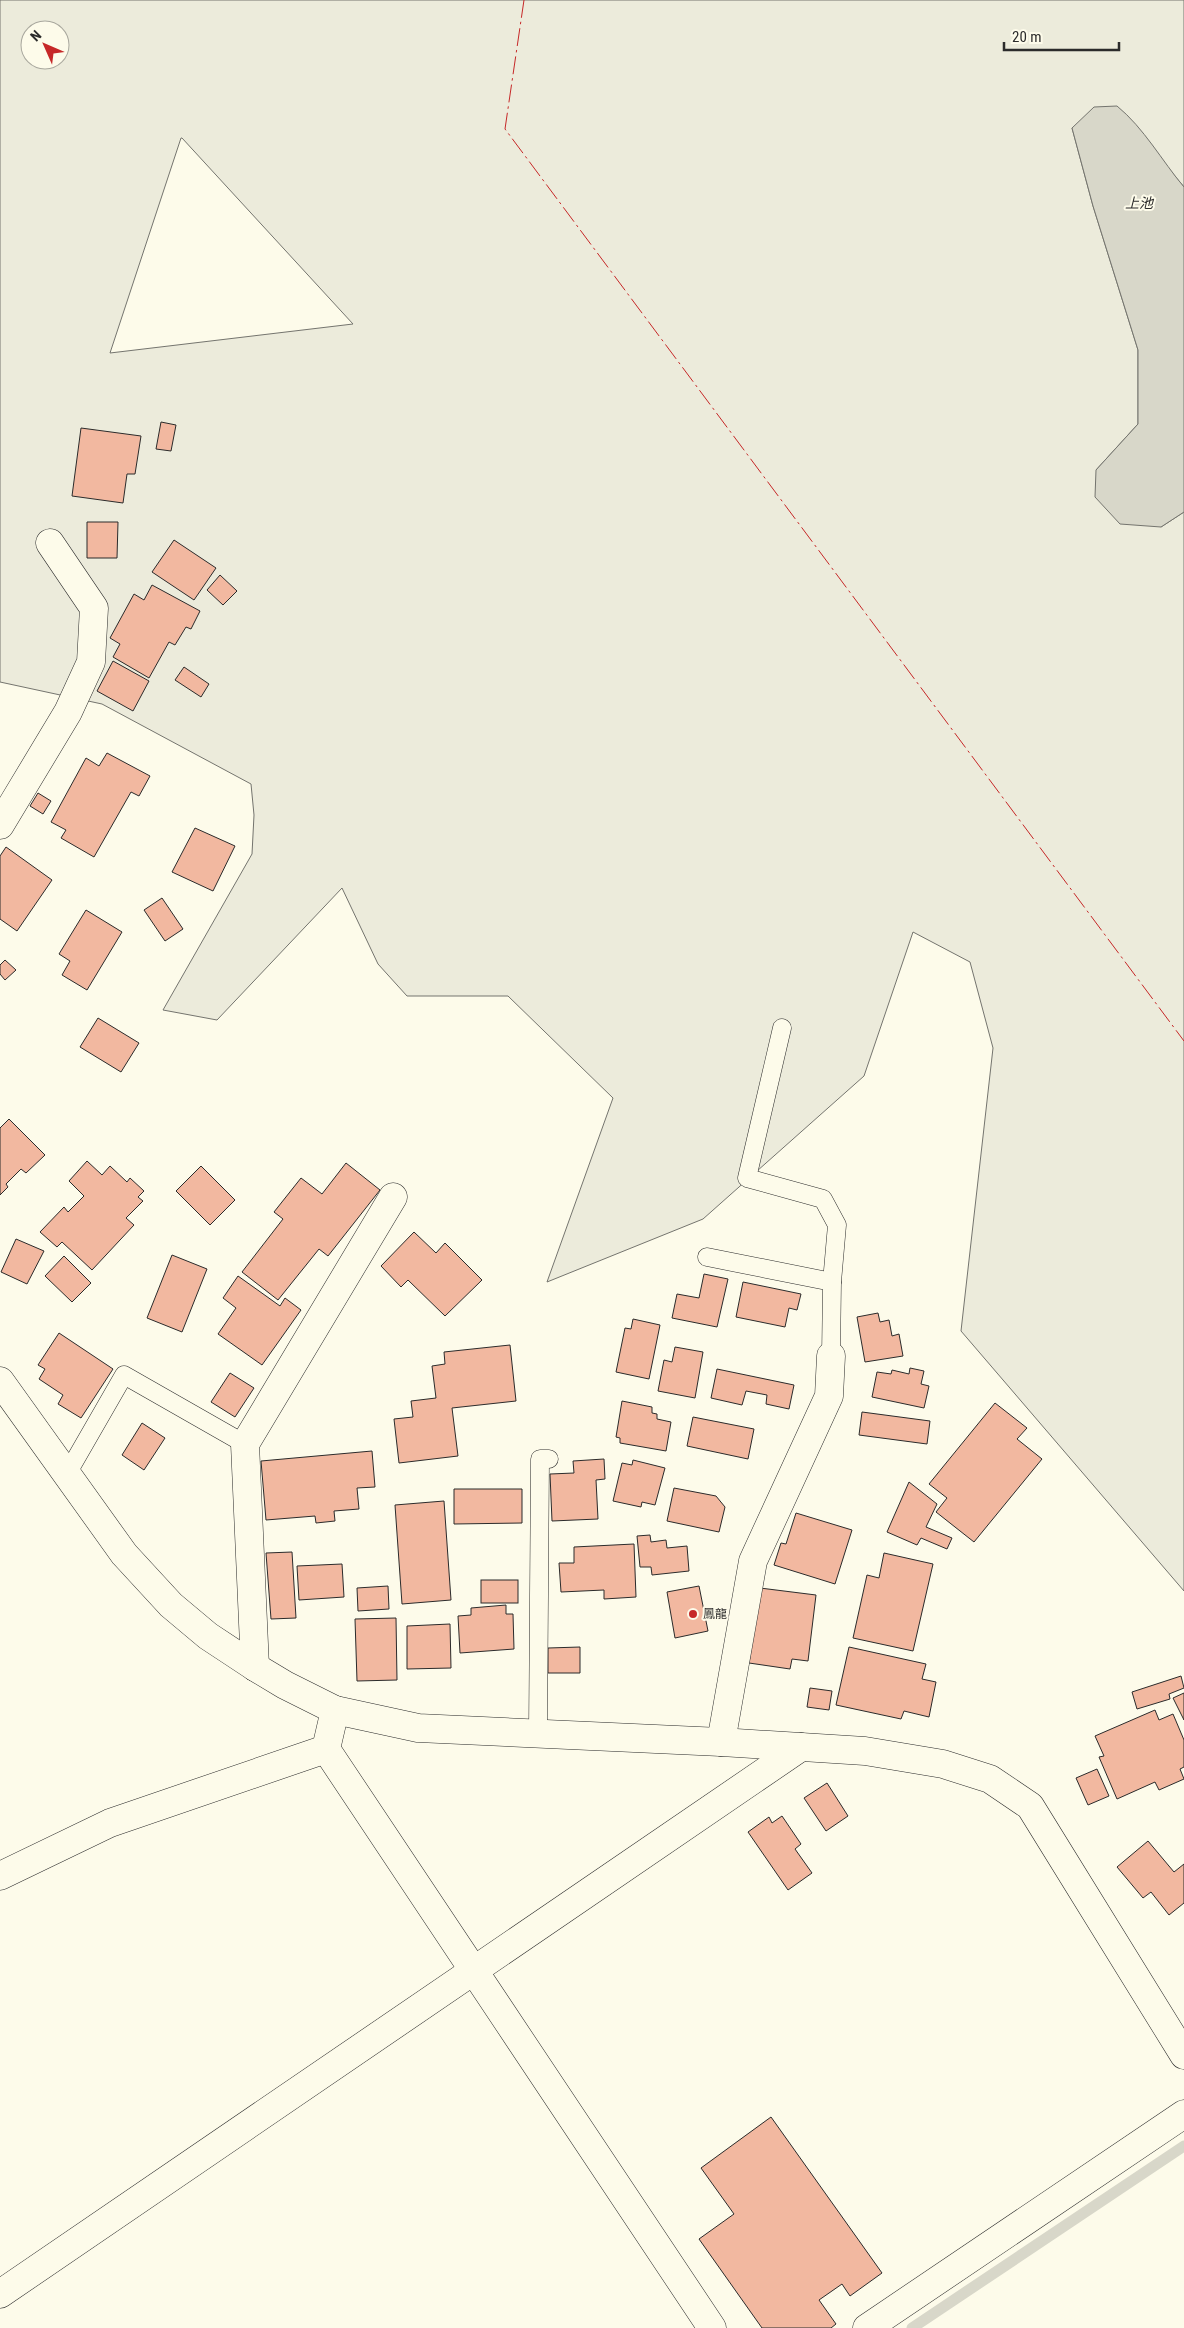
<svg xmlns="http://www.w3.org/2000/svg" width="1184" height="2328" viewBox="0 0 1184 2328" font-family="'Roboto Condensed','Noto Sans JP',sans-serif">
<rect width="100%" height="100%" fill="#fdfbea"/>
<!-- green -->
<path fill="#ecebdb" stroke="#74746e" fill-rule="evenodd" d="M 0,0 L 1184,0 L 1184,187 L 1162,161 L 1072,128 L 1093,206 L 1138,350 L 1138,424 L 1096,470 L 1161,527 L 1184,512 L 1184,1591 L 961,1331 L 993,1048 L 970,962 L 913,932 L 864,1076 L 703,1219 L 547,1282 L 613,1098 L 508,996 L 407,996 L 378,964 L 342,888 L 217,1020 L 163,1010 L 252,854 L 254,815 L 251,784 L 102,704 L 0,682 ZM 30,30 L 60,30 L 60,60 L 30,60 ZM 181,138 L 182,138 L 353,324 L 110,353 Z"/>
<!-- water -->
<path fill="#d8d7c9" stroke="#74746e" d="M 1117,106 C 1144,128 1162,161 1184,187 L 1184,512 L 1161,527 L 1120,524 L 1095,497 L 1096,470 L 1138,424 L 1138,350 L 1093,206 L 1072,128 L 1094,107 Z"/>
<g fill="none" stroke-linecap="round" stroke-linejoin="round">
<!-- stream -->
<path stroke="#d8d7c9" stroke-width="11" d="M 912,2328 L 1184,2146"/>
</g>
<!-- building -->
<g fill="#f2b8a0" stroke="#2b2b2b">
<path d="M 161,422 L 176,425 L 171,451 L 156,449 Z"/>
<path d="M 81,428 L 141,436 L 135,474 L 127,474 L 123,503 L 72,496 Z"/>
<path d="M 87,522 L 118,522 L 117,558 L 87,558 Z"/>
<path d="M 174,540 L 216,568 L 194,600 L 152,572 Z"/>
<path d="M 220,575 L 237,591 L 223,605 L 207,590 Z"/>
<path d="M 152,585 L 200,611 L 191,629 L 186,627 L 175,645 L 169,642 L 149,678 L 113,657 L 120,644 L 110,638 L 134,594 L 144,600 Z"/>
<path d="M 113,661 L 149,681 L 133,711 L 97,691 Z"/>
<path d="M 184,667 L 209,684 L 201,697 L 175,680 Z"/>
<path d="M 107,753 L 150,776 L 139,796 L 131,792 L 94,857 L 61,838 L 66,830 L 51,822 L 86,758 L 99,766 Z"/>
<path d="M 38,793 L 51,801 L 43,814 L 30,806 Z"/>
<path d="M 195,828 L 235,846 L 213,891 L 172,872 Z"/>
<path d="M 6,847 L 52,880 L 17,931 L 0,919 L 0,856 Z"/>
<path d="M 162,898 L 183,929 L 165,941 L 144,910 Z"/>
<path d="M 86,910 L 122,932 L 87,990 L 62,975 L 70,961 L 59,954 Z"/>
<path d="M 5,960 L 16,970 L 5,980 L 0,974 L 0,965 Z"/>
<path d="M 98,1018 L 139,1043 L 121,1072 L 80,1047 Z"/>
<path d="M 9,1119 L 45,1155 L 26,1173 L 21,1169 L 6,1184 L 8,1187 L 0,1195 L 0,1128 Z"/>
<path d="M 87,1161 L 102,1175 L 110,1166 L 127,1182 L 130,1178 L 144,1191 L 138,1197 L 143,1201 L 126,1218 L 134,1225 L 92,1270 L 62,1242 L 57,1247 L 40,1232 L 64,1207 L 68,1212 L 84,1196 L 69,1181 Z"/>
<path d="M 346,1163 L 380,1190 L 328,1256 L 319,1249 L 278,1300 L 242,1272 L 283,1219 L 274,1212 L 301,1178 L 322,1194 Z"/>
<path d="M 201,1166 L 235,1200 L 210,1225 L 176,1191 Z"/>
<path d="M 414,1232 L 436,1253 L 445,1243 L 482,1280 L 445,1316 L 408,1280 L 401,1287 L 381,1266 Z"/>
<path d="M 16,1239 L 44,1251 L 27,1284 L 1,1272 Z"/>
<path d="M 172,1255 L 207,1269 L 182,1332 L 147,1318 Z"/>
<path d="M 64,1256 L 91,1283 L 72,1302 L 45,1276 Z"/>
<path d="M 704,1274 L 728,1279 L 717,1327 L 672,1318 L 677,1294 L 699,1298 Z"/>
<path d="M 238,1276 L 280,1306 L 285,1298 L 301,1310 L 262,1365 L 218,1334 L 236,1308 L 223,1298 Z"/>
<path d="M 743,1282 L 801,1294 L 797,1310 L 789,1308 L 785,1327 L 736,1317 Z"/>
<path d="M 878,1313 L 880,1322 L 889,1320 L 892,1336 L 899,1334 L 903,1356 L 865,1362 L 857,1317 Z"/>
<path d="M 633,1319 L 660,1325 L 649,1379 L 616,1372 L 625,1328 L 631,1329 Z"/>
<path d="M 59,1333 L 113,1369 L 81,1418 L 58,1404 L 63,1395 L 39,1379 L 45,1369 L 38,1365 Z"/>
<path d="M 510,1345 L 516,1401 L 452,1408 L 458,1456 L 399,1463 L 394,1419 L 413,1417 L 411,1401 L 436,1398 L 432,1366 L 445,1364 L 444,1352 Z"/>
<path d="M 675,1347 L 703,1352 L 695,1398 L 658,1391 L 664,1360 L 672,1362 Z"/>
<path d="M 910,1368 L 924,1371 L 921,1384 L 929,1386 L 924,1408 L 872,1397 L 877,1372 L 891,1374 L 892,1370 L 909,1374 Z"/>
<path d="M 717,1369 L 794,1385 L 789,1409 L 766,1404 L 767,1395 L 746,1391 L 742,1405 L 711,1398 Z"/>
<path d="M 230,1373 L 254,1388 L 235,1417 L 211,1402 Z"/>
<path d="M 622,1401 L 652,1407 L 652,1413 L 657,1414 L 657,1419 L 671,1422 L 666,1451 L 620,1443 L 620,1438 L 616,1437 Z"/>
<path d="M 995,1403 L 1027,1428 L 1017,1439 L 1042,1459 L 974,1542 L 936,1512 L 947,1498 L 929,1484 Z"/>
<path d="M 862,1412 L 930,1421 L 927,1444 L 859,1435 Z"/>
<path d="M 693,1417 L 754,1429 L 748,1459 L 687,1446 Z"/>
<path d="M 142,1423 L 165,1438 L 144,1470 L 122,1455 Z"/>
<path d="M 372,1451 L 375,1487 L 357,1488 L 359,1509 L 334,1511 L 335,1521 L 316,1523 L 315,1516 L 266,1520 L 261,1461 Z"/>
<path d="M 604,1459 L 605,1479 L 596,1480 L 598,1519 L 552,1521 L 550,1474 L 574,1473 L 573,1461 Z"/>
<path d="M 633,1460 L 665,1468 L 655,1505 L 642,1502 L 641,1507 L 613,1501 L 622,1463 L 632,1465 Z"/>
<path d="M 909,1482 L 937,1504 L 926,1527 L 952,1538 L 947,1549 L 921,1538 L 917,1545 L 887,1532 Z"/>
<path d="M 674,1488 L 716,1496 L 725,1507 L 719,1532 L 667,1521 Z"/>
<path d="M 454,1489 L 522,1489 L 522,1523 L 454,1524 Z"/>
<path d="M 444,1501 L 451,1600 L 402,1604 L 395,1505 Z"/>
<path d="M 796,1513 L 852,1530 L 835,1584 L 774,1565 L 781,1543 L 786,1544 Z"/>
<path d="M 650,1535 L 651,1542 L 666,1540 L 667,1548 L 687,1546 L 689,1571 L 652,1575 L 651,1567 L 640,1567 L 637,1536 Z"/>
<path d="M 634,1544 L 636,1597 L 604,1599 L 604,1590 L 561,1592 L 559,1563 L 574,1563 L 574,1547 Z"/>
<path d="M 292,1552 L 296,1618 L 271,1619 L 266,1553 Z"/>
<path d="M 884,1553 L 933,1564 L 913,1651 L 853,1638 L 867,1575 L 879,1578 Z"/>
<path d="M 342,1564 L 344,1597 L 299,1600 L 297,1566 Z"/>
<rect x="481" y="1580" width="37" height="23"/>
<path d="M 388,1586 L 389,1609 L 358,1611 L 357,1588 Z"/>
<path d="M 699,1586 L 708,1631 L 675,1638 L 667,1592 Z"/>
<path d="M 760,1588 L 816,1595 L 808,1661 L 792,1659 L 790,1669 L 749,1663 Z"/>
<path d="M 506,1605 L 506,1614 L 513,1614 L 514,1649 L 460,1653 L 458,1616 L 471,1615 L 471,1608 Z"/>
<path d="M 396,1618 L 397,1680 L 357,1681 L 355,1619 Z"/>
<path d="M 450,1624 L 451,1668 L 407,1669 L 407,1626 Z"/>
<path d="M 580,1647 L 580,1673 L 548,1673 L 548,1648 Z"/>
<path d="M 849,1647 L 926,1664 L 922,1679 L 936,1682 L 929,1717 L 904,1711 L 901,1719 L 836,1705 Z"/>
<path d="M 1181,1676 L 1184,1688 L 1169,1694 L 1170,1699 L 1137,1709 L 1132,1692 Z"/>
<path d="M 810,1688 L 832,1691 L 829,1710 L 807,1707 Z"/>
<path d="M 1184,1693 L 1184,1720 L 1173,1698 Z"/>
<path d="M 1155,1710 L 1159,1720 L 1173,1714 L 1184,1740 L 1184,1767 L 1180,1769 L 1184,1779 L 1159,1790 L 1155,1782 L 1117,1799 L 1099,1757 L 1104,1756 L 1095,1736 Z"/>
<path d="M 1097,1769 L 1109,1796 L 1088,1805 L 1076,1778 Z"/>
<path d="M 827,1783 L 848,1816 L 826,1831 L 804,1798 Z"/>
<path d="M 782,1816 L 801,1844 L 795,1849 L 812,1873 L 788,1890 L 748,1832 L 769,1817 L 772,1823 Z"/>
<path d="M 1148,1841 L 1174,1872 L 1184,1864 L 1184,1903 L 1169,1915 L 1151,1892 L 1143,1898 L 1117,1867 Z"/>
<path d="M 771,2117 L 882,2273 L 850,2296 L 842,2284 L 819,2300 L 836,2324 L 831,2328 L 762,2328 L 699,2239 L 734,2214 L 701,2168 Z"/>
</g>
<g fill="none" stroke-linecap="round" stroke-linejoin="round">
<!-- service casing -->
<g stroke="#2b2b2b" stroke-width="19">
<g id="service">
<path d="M 782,1028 L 747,1178 L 823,1199 L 837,1225 L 832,1282 L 831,1356"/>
<path d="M 707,1257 L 832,1282"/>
<path d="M 67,1474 L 124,1375 L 245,1444"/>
<path d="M 538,1733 L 540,1459 L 549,1459"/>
</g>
</g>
<!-- minor casing -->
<g stroke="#2b2b2b" stroke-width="29">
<g id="minor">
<path d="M 0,825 L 68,712 L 91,662 L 94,608 L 50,543"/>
<path d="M 255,1667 L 245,1444 L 393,1197"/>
<path d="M 335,1710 L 326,1749 L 712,2328"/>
<path d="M 721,1742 L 753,1561 L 829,1396 L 831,1356"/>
<path d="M 0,1876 L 110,1823 L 326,1749"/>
<path d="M 0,2294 L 801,1747"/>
<path d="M 867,2328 L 1184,2114"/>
</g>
</g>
<!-- tertiary casing -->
<g stroke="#2b2b2b" stroke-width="29">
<path id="tertiary" d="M 0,1381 L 124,1554 L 171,1605 L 208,1636 L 255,1667 L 285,1685 L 335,1710 L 418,1728 L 721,1742 L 865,1751 L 943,1764 L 990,1779 L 1030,1806 L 1184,2055"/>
</g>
<!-- service -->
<use href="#service" stroke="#fdfbea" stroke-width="18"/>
<!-- minor -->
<use href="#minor" stroke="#fdfbea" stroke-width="28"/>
<!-- tertiary -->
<use href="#tertiary" stroke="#fdfbea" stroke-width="28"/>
<!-- power -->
<path stroke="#c62828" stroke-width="1" stroke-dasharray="18 4 2.5 4" stroke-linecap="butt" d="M 524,0 L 505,129 L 1184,1041"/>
</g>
<!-- markers -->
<circle fill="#c62828" stroke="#fdfbea" stroke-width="2" cx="693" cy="1614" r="5"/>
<g text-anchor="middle" stroke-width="4" stroke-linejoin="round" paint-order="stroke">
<!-- poi labels -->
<g font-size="12" fill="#2b2b2b" stroke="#fdfbea" text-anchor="start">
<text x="703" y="1618">鳳龍</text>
</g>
<!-- water labels -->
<g font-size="14" font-style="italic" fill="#2b2b2b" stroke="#fdfbea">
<text x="1139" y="208">上池</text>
</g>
</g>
<!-- north arrow -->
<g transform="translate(45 45) rotate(315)"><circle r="24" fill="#fdfbea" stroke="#a9a89e"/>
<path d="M0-4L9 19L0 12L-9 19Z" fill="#c62828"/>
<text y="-8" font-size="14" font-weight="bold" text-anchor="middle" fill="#2b2b2b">N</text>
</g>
<!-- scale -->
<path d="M1004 42v8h115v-8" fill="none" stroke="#2b2b2b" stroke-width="2.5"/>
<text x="1012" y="42" font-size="15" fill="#2b2b2b" stroke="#fdfbea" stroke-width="4" paint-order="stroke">20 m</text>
</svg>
